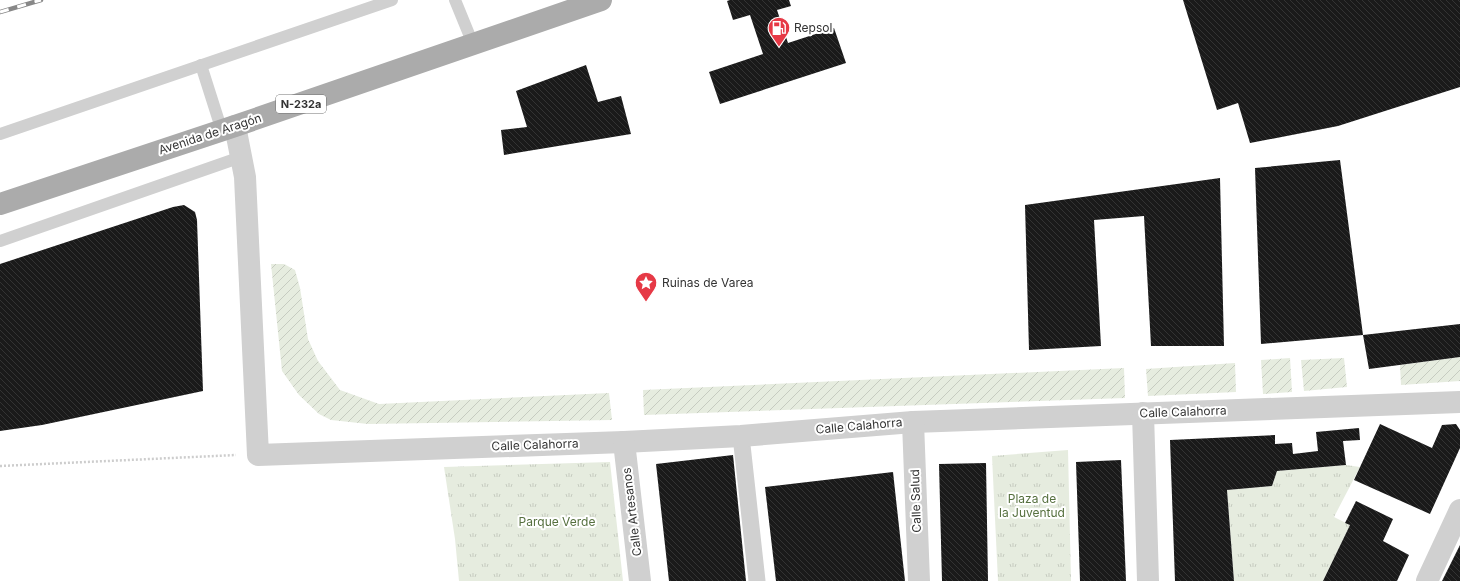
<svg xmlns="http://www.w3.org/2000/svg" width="1460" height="581" viewBox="0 0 1460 581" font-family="Inter,sans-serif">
<defs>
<pattern id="park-tufts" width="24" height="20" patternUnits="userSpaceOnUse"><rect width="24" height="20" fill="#e6ecdf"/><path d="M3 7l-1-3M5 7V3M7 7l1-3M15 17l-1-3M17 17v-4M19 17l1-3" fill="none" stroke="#c6cbc0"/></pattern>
<pattern id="garden-furrows" width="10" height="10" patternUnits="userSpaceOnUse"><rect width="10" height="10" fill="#e6ecdf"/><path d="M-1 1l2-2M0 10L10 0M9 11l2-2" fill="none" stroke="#c6cbc0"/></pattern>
<pattern id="building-back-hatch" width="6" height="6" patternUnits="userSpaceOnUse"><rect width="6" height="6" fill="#1a1a1a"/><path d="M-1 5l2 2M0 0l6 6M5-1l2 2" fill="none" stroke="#333"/></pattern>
</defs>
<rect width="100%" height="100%" fill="#fff"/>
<!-- park -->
<g fill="url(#park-tufts)">
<path d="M 1068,450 L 1071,581 L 998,581 L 992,456 Z"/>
<path d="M 610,462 L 623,581 L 459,581 L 455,539 L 444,467 Z"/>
<path d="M 1346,465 L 1360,467 L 1334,517 L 1350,525 L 1323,581 L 1234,581 L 1227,490 L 1272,486 L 1277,471 Z"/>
</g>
<!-- garden -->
<g fill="url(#garden-furrows)">
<path d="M 271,264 L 284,264 L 295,270 L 300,288 L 308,339 L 318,361 L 340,390 L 379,404 L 609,393 L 612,420 L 368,424 L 331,420 L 319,414 L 299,395 L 282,371 Z"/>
<path d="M 1460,357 L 1460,381 L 1401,385 L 1400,365 Z"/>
<path d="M 1290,358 L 1292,392 L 1263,394 L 1261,360 Z"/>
<path d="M 1344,358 L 1347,387 L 1304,391 L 1301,360 Z"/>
<path d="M 1235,363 L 1236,392 L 1148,396 L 1146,369 Z"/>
<path d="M 1124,368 L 1125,398 L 644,415 L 643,390 Z"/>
</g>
<!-- building -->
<g fill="url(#building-back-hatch)">
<path d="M 730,0 L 789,0 L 791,6 L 777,10 L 788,43 L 834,28 L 846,63 L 720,104 L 709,72 L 763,54 L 750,15 L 733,20 L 727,1 Z"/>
<path d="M 1183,0 L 1460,0 L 1460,87 L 1338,126 L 1250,143 L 1238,103 L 1217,110 Z"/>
<path d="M 586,65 L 598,102 L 621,96 L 631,134 L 504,155 L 501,130 L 527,127 L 516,91 Z"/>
<path d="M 1340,160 L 1363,335 L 1460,324 L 1460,357 L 1369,369 L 1363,335 L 1261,344 L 1255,168 Z"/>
<path d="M 1220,178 L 1224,346 L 1151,346 L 1144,216 L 1094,220 L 1101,346 L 1029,350 L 1025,205 Z"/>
<path d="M 184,205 L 195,212 L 197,220 L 203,391 L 42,425 L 0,431 L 0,264 L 173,207 Z"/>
<path d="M 1380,424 L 1432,448 L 1442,425 L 1456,424 L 1460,430 L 1460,448 L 1430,514 L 1354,480 Z"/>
<path d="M 1359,428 L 1360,440 L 1343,441 L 1346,465 L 1277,471 L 1272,486 L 1227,490 L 1234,581 L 1175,581 L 1170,440 L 1275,435 L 1275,444 L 1292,443 L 1293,454 L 1318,451 L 1316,432 Z"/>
<path d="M 733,455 L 746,581 L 669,581 L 656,464 Z"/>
<path d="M 1121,460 L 1126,581 L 1080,581 L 1076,462 Z"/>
<path d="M 986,463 L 988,581 L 942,581 L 939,464 Z"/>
<path d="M 893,472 L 905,581 L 776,581 L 765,487 Z"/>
<path d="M 1356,501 L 1393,519 L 1383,541 L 1409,555 L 1397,581 L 1323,581 L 1350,525 L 1345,523 Z"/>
<path d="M 1460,545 L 1460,581 L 1442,581 Z"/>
</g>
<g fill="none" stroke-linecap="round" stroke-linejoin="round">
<!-- path -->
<path stroke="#cdcdcd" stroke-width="2.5" stroke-dasharray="2 2" stroke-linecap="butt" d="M 0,466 L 236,455"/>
<!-- service -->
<g stroke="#d0d0d0" stroke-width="12">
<path d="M 455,0 L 473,44"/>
<path d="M 201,65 L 222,131"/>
<path d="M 0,134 L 392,0"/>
<path d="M 0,241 L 241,157"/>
</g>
<!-- pedestrian -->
<path stroke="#d0d0d0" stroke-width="17" d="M 741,436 L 757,581"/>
<!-- minor -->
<g stroke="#d0d0d0" stroke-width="22">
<path d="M 235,126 L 245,177 L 258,455 L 624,442 L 741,436 L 913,422 L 1460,402"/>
<path d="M 1143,413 L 1148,581"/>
<path d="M 913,422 L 919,581"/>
<path d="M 624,442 L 640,581"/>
<path d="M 1427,581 L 1460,510"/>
</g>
<!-- primary -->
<path stroke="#ababab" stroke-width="22" d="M 0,204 L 235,126 L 601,0"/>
<!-- rail casing -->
<g stroke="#888" stroke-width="4.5">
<path id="rail" d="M 0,12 L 41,0"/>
</g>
<!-- rail -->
<use href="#rail" stroke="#fff" stroke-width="3" stroke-dasharray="9" stroke-linecap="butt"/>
</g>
<!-- icons -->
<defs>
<g id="fuel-pin" transform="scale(1.15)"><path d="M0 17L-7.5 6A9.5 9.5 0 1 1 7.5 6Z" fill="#e63946" stroke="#fff"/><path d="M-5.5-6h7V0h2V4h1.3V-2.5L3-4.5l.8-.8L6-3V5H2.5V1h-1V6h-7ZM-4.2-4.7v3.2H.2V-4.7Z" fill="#fff"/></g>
<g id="sight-pin" transform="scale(1.15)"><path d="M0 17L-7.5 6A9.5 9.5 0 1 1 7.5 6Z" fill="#e63946" stroke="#fff"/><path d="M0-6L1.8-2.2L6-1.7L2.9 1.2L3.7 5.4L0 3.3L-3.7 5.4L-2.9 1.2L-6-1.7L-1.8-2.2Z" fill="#fff"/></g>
</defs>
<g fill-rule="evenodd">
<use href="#fuel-pin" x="779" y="28"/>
<use href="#sight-pin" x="646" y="283"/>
</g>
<g text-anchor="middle" stroke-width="4" stroke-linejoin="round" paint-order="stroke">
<!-- shield labels -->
<rect fill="#fff" stroke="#707070" stroke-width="1" x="276" y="95" width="50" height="18" rx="3"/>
<g font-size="11" font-weight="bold" fill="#333">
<text x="301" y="108">N-232a</text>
</g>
<!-- poi labels -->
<g font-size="12" fill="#333" stroke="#fff" text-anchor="start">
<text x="794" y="32">Repsol</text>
<text x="662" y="287">Ruinas de Varea</text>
</g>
<!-- street labels -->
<g font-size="12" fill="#333" stroke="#fff">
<text transform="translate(210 134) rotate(-18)" y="4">Avenida de Aragón</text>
<text transform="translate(1183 412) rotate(-2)" y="4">Calle Calahorra</text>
<text transform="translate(859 426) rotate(-5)" y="4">Calle Calahorra</text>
<text transform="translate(535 445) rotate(-2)" y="4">Calle Calahorra</text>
<text transform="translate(916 501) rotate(-92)" y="4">Calle Salud</text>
<text transform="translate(632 512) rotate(-97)" y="4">Calle Artesanos</text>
</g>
<!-- park labels -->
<g font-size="12" fill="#56703f" stroke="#fff">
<text x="1032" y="503">Plaza de<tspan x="1032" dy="14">la Juventud</tspan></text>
<text x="557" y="526">Parque Verde</text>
</g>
</g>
</svg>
